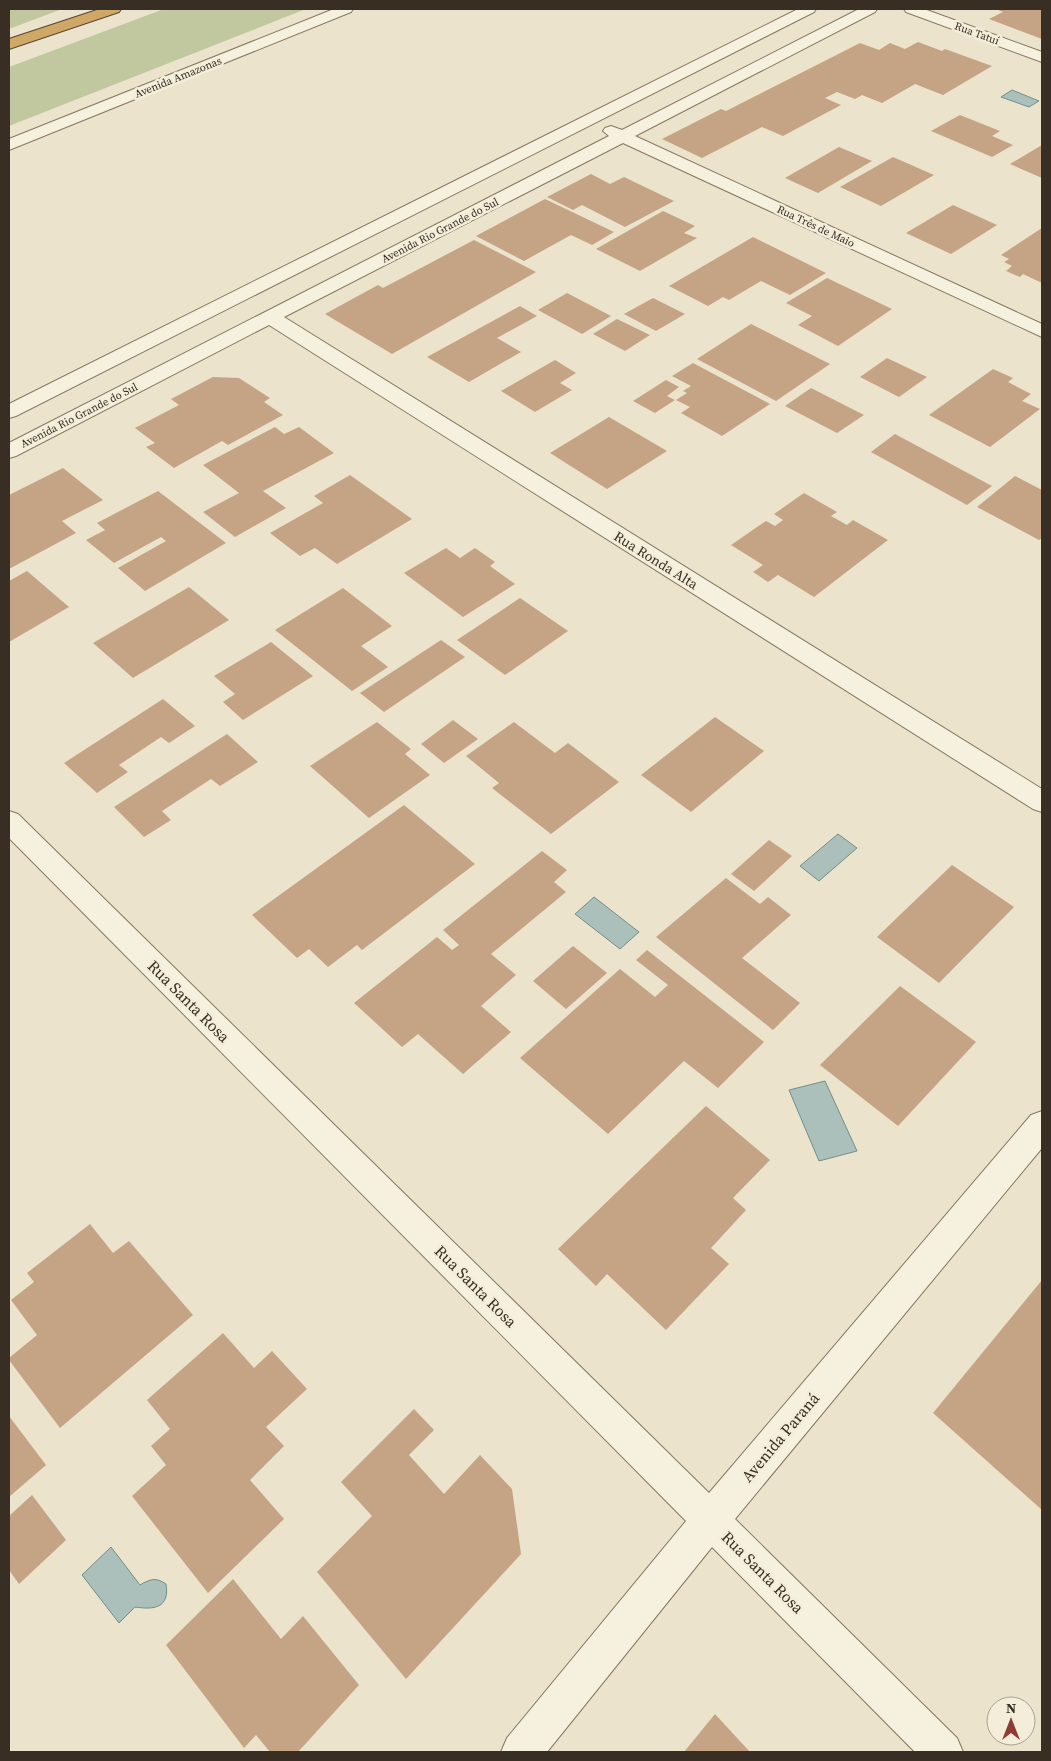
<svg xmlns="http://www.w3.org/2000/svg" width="1051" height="1761" viewBox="0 0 1051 1761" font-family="'Source Serif 4',serif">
<rect width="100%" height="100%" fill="#ebe3cb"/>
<!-- green -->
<g fill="#c1c8a0">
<path d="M 9,9 L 62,9 L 9,29 Z"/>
<path d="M 164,9 L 306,9 L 9,126 L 9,67 Z"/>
</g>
<!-- water -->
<g fill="#abc0bb" stroke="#728e89">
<path d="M 1012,90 L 1039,101 L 1029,107 L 1001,97 Z"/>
<path d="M 838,834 L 857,848 L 819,881 L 800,866 Z"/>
<path d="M 594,897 L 639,932 L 620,949 L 575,914 Z"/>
<path d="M 825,1081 L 857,1151 L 819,1161 L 789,1090 Z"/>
<path d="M 111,1547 L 140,1585 C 150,1579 156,1577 166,1584 C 170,1608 154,1610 135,1607 L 119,1623 L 82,1575 Z"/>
</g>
<!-- building -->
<g fill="#c5a485">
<path d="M 996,9 L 1042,9 L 1042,39 L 989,19 L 1003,12 Z"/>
<path d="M 918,42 L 942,51 L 945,49 L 992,66 L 943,95 L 915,84 L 882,103 L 862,95 L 855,99 L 837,92 L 825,98 L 841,105 L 783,136 L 762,127 L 702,158 L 662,139 L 721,109 L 726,111 L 860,43 L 879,50 L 890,43 L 905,49 Z"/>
<path d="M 960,115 L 1000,131 L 992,136 L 1013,145 L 992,157 L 931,131 Z"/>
<path d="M 1042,145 L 1042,178 L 1010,164 Z"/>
<path d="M 839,147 L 872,161 L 818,193 L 785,178 Z"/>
<path d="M 893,157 L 934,175 L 881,206 L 840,187 Z"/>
<path d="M 591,174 L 610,184 L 624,177 L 674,201 L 625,227 L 582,205 L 573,210 L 547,197 Z"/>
<path d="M 545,199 L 614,232 L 592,245 L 571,235 L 524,261 L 476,236 Z"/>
<path d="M 953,205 L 997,225 L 951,254 L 906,233 Z"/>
<path d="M 663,211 L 695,226 L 684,233 L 697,238 L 640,271 L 596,249 Z"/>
<path d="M 1042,228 L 1042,283 L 1023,274 L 1020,277 L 1006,271 L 1012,266 L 1004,262 L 1009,259 L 1001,255 Z"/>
<path d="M 753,237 L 826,273 L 790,295 L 761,281 L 729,300 L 723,297 L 708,306 L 669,286 Z"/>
<path d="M 474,240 L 536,272 L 392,354 L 325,314 L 378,285 L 383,288 Z"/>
<path d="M 827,278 L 892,309 L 838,346 L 798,325 L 812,316 L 786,303 Z"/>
<path d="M 567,293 L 611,316 L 582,334 L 538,310 Z"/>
<path d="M 653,298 L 685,314 L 656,331 L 624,314 Z"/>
<path d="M 520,306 L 537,316 L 497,338 L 521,352 L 469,382 L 427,357 Z"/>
<path d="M 617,319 L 650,335 L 625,351 L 593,334 Z"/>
<path d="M 751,324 L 830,364 L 776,401 L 697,359 Z"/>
<path d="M 887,358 L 927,377 L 899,397 L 860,377 Z"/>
<path d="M 555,360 L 576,373 L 560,383 L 572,390 L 535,412 L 501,391 Z"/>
<path d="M 693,363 L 770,404 L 722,436 L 681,413 L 690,407 L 676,400 L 687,393 L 683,391 L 691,386 L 672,376 Z"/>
<path d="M 993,369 L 1013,378 L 1008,382 L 1031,394 L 1022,401 L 1040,409 L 990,447 L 929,415 Z"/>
<path d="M 213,377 L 239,378 L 270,398 L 264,402 L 283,415 L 228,445 L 222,441 L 174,468 L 146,447 L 155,443 L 135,428 L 179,405 L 171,399 Z"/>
<path d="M 666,380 L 679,387 L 667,396 L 675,400 L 655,413 L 633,401 Z"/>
<path d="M 811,388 L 864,415 L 837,433 L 785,406 Z"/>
<path d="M 609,417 L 667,451 L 607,489 L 550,453 Z"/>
<path d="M 275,427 L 284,434 L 299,427 L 334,453 L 263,491 L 286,508 L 235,537 L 203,512 L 239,493 L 203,465 Z"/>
<path d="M 895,434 L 992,486 L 967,505 L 871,452 Z"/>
<path d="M 63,468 L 103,500 L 62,521 L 76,533 L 9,569 L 9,495 Z"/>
<path d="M 350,475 L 412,519 L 337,564 L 315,548 L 300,556 L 270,533 L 323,503 L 314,496 Z"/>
<path d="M 1015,476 L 1042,490 L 1042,538 L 1039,540 L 977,507 Z"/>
<path d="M 158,491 L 226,543 L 145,591 L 118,568 L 166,541 L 161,537 L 114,563 L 86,540 L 105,530 L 97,523 Z"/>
<path d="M 804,493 L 837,512 L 831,516 L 847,525 L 853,520 L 888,540 L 814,597 L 778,575 L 768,582 L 753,572 L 763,565 L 731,545 L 766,521 L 775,526 L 783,520 L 774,514 Z"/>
<path d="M 446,548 L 460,558 L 475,548 L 495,562 L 490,566 L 515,584 L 463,617 L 404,573 Z"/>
<path d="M 27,571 L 69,607 L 9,642 L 9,581 Z"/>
<path d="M 189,587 L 229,620 L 133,678 L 93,643 Z"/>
<path d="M 343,588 L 392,626 L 361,646 L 388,667 L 352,691 L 275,630 Z"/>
<path d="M 520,598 L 568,631 L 505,675 L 457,640 Z"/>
<path d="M 441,640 L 465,657 L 384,712 L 360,693 Z"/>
<path d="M 271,642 L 313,676 L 243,720 L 223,702 L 235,694 L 214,676 Z"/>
<path d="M 163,699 L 195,726 L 169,743 L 161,737 L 119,765 L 128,772 L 97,793 L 64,763 Z"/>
<path d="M 715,717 L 764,751 L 691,812 L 641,775 Z"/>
<path d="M 453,720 L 478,739 L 444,763 L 421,744 Z"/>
<path d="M 377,722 L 411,749 L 405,754 L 430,775 L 369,818 L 310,766 Z"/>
<path d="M 514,722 L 555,753 L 568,743 L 619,782 L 551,834 L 492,788 L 499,783 L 466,756 Z"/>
<path d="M 227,734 L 258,762 L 220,786 L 211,779 L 162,811 L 171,820 L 144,837 L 114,807 Z"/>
<path d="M 404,805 L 475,864 L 362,950 L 357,945 L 328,967 L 309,949 L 297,958 L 252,915 Z"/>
<path d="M 769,840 L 792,856 L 754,891 L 731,874 Z"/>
<path d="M 542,851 L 567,870 L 554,882 L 566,892 L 491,954 L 516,975 L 481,1006 L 511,1032 L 463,1074 L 418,1034 L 402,1047 L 354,1003 L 437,937 L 452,950 L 459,945 L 443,930 Z"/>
<path d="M 952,865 L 1014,907 L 939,983 L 877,937 Z"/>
<path d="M 726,878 L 760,904 L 768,897 L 791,915 L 742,958 L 800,1003 L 773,1030 L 656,937 Z"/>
<path d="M 573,946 L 607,973 L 566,1009 L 533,981 Z"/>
<path d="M 647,950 L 764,1042 L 718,1088 L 684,1061 L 608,1134 L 520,1058 L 620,969 L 655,997 L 668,985 L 636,960 Z"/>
<path d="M 900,986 L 976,1042 L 898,1126 L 820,1065 Z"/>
<path d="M 706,1106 L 770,1160 L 733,1198 L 746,1210 L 711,1248 L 729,1264 L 666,1330 L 607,1274 L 596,1286 L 558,1249 Z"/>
<path d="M 90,1224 L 113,1253 L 129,1241 L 193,1315 L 60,1428 L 9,1360 L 9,1358 L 37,1335 L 11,1300 L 34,1282 L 27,1273 Z"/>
<path d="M 1042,1280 L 1042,1510 L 933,1413 Z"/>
<path d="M 223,1333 L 254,1368 L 272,1351 L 307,1389 L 266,1427 L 284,1446 L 250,1480 L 284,1519 L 208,1593 L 132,1496 L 166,1465 L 151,1446 L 170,1429 L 147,1400 Z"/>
<path d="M 414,1409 L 434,1430 L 409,1455 L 444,1494 L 480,1455 L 512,1489 L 521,1554 L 406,1679 L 317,1572 L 372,1516 L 341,1482 Z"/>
<path d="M 9,1416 L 46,1465 L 9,1497 Z"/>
<path d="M 32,1495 L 66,1540 L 19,1584 L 9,1570 L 9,1516 Z"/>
<path d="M 233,1579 L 281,1639 L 303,1616 L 359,1685 L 298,1752 L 270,1752 L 256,1735 L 244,1748 L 166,1645 Z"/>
<path d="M 715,1714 L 750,1752 L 684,1752 Z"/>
</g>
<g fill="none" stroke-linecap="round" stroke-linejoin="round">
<!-- minor casing -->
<g stroke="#867761" stroke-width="2">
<g id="minor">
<path d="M 334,9 L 353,9 L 351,12 L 9,150 L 9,139 Z"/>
<path d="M 798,9 L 816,9 L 814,12 L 16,416 L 9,418 L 9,404 Z"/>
<path d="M 859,9 L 877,9 L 875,12 L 635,136 L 1042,324 L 1042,337 L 623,143 L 284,317 L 1042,789 L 1042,812 L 1033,809 L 269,325 L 16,456 L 9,458 L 9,443 L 609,136 L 603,131 L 605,128 L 611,126 L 622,130 Z"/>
<path d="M 904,9 L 924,9 L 1042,52 L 1042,62 L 906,12 Z"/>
<path d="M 9,811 L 18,814 L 709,1493 L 1031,1115 L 1042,1111 L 1042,1148 L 735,1519 L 957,1738 L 963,1752 L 915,1752 L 712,1547 L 547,1752 L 501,1752 L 507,1738 L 686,1521 L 9,838 Z"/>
</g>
</g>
<!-- highway casing -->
<g stroke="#554534" stroke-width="2">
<path id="highway" d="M 100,9 L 121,9 L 119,12 L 9,49 L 9,39 Z"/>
</g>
<!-- minor -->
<use href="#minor" fill="#f6f0de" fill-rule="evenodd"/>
<!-- highway -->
<use href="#highway" fill="#cfa867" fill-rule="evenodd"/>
</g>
<g text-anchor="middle" stroke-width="5" stroke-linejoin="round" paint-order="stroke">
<!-- far-street labels -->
<g font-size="11" fill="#382e23" stroke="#f3edda">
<text transform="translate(977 33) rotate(20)" y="4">Rua Tatuí</text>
<text transform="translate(178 77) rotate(-22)" y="4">Avenida Amazonas</text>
<text transform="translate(816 226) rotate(25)" y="4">Rua Três de Maio</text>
<text transform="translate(440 230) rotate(-27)" y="4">Avenida Rio Grande do Sul</text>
<text transform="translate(79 415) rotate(-27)" y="4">Avenida Rio Grande do Sul</text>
</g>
<!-- street labels -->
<g font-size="14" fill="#382e23" stroke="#f3edda">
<text transform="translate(656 560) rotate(32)" y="5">Rua Ronda Alta</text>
</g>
<!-- near-street labels -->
<g font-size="16" fill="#382e23" stroke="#f3edda">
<text transform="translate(189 1001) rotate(45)" y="6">Rua Santa Rosa</text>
<text transform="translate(476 1286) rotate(45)" y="6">Rua Santa Rosa</text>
<text transform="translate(780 1437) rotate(-50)" y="6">Avenida Paraná</text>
<text transform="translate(763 1572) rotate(45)" y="6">Rua Santa Rosa</text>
</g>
</g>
<!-- border -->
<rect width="1051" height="1761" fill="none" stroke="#382e23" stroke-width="20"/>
<!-- north arrow -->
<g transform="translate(1011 1721)"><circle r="24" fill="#f3edda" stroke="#a8a191"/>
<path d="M0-4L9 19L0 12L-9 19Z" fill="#8f3c37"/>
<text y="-8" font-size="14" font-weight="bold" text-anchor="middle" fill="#382e23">N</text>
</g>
</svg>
